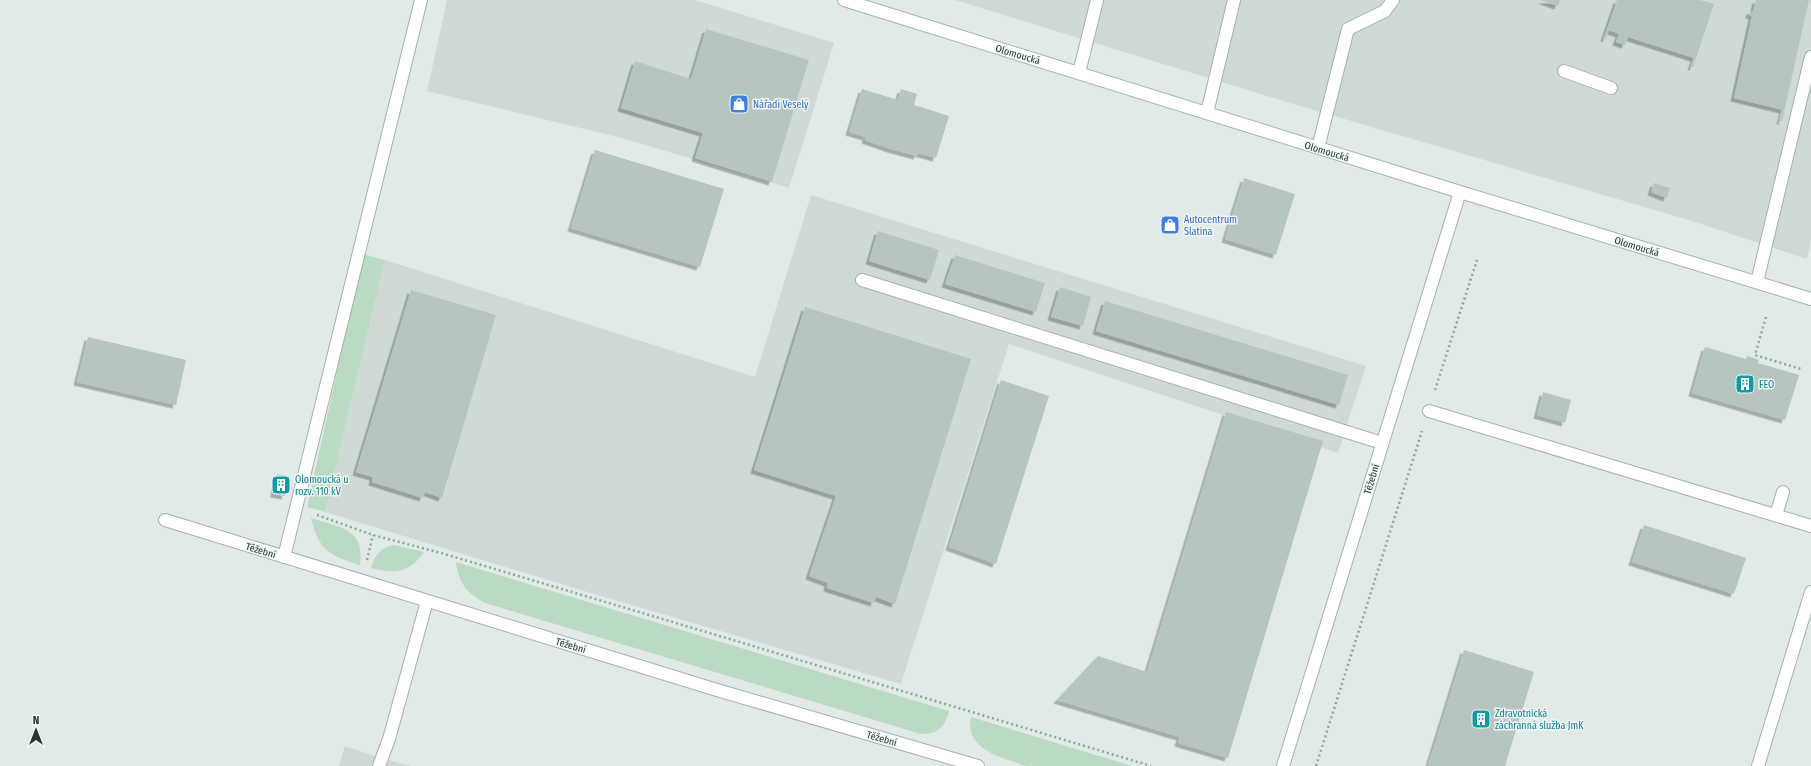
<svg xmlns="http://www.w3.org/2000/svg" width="1811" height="766" viewBox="0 0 1811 766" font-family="'Fira Sans Condensed',sans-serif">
<defs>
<filter id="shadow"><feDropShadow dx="-3.5" dy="3.5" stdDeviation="0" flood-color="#0004"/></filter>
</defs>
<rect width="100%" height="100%" fill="#e1eae6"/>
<!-- built -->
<g fill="#cfdad5">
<path d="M 447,0 L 695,0 L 834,43 L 789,188 L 622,138 L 427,91 Z"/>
<path d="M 955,0 L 1811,0 L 1811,241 L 1807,259 L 1692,221 L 1290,103 Z"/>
<path d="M 811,195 L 1366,366 L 1338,453 L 1009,344 L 901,684 L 584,591 L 325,512 L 385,260 L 755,377 Z"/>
<path d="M 345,746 L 381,758 L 411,766 L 339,766 Z"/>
</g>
<!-- green -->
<g fill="#bbdac3">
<path d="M 363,254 L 385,260 L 325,512 L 307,507 Z"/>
<path d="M 311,518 C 338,527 366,528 360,565 C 329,555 319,551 311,518 Z"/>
<path d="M 394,545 L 424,552 C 409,573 395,574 371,568 C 375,555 380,548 394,545 Z"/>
<path d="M 456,562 L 949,711 C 945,727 938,734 921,734 L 485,603 C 467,594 458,582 456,562 Z"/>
<path d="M 971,717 L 1132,766 C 1098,766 1063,766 1030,766 C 1024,766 1018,763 1012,761 C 992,755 965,744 971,717 Z"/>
</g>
<!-- building -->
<g fill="#b6c5bf" filter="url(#shadow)">
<path d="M 1541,0 L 1560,0 L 1558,6 Z"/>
<path d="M 1617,0 L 1700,0 L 1714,4 L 1693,67 L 1691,67 L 1694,58 L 1628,37 L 1625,45 L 1616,42 L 1619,34 L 1609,30 L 1606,39 L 1604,38 Z"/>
<path d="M 1756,0 L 1809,0 L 1782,121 L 1780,121 L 1783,110 L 1734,98 L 1752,16 L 1749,15 L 1750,11 L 1753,11 Z"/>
<path d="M 706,29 L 809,60 L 772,182 L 695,158 L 703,133 L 621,108 L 635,61 L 691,79 Z"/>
<path d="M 862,89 L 898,100 L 901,89 L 917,94 L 914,105 L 949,116 L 936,158 L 918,153 L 917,156 L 891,149 L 865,140 L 866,137 L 849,132 Z"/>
<path d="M 595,150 L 724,189 L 700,267 L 571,228 Z"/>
<path d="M 1244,178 L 1295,194 L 1276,255 L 1225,239 Z"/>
<path d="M 1654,183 L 1670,188 L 1667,198 L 1651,192 Z"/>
<path d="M 878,231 L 939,250 L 930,280 L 869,261 Z"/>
<path d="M 955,255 L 1045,283 L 1036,312 L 945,284 Z"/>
<path d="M 1060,287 L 1091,297 L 1083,326 L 1051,317 Z"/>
<path d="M 411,290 L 496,315 L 442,498 L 425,492 L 423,498 L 372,482 L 373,477 L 356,472 Z"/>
<path d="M 1105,301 L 1348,375 L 1339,405 L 1096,331 Z"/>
<path d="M 805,307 L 971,359 L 895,604 L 876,597 L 874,603 L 827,588 L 828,583 L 809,576 L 836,496 L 754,470 Z"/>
<path d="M 88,337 L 186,360 L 176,405 L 77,382 Z"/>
<path d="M 1705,347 L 1746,359 L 1747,356 L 1759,360 L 1758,363 L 1799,375 L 1785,420 L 1692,393 Z"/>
<path d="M 1001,380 L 1049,396 L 996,564 L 949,547 Z"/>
<path d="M 1543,392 L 1571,400 L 1565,423 L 1537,415 Z"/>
<path d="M 1226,412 L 1323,441 L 1228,758 L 1178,743 L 1180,737 L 1057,700 L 1098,656 L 1147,672 Z"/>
<path d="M 277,474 L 288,476 L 285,496 L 274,494 Z"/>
<path d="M 1644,525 L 1746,558 L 1734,594 L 1632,562 Z"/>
<path d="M 1464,650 L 1534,672 L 1505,766 L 1428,766 Z"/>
</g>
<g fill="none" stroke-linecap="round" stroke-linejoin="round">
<!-- lane casing -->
<g stroke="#a4b1ad" stroke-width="14">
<g id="lane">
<path d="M 1564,71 L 1611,88"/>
<path d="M 1079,73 L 1097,0"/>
<path d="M 1207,113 L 1234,0"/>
<path d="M 1318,148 L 1348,29 L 1385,11 L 1393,0"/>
<path d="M 862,280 L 1382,443"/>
<path d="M 1757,282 L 1811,57"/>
<path d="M 1429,411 L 1811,526"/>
<path d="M 1776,515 L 1783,492"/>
<path d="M 165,520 L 717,690 L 978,766"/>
<path d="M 284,557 L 421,0"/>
<path d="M 379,766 L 389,739 L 427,601"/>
<path d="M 1758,766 L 1811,592"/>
</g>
</g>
<!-- street casing -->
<g stroke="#a4b1ad" stroke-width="14">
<path id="street" d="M 1283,766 L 1460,192"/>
</g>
<!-- secondary casing -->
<g stroke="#a0b5ad" stroke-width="14">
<path id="secondary" d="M 844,0 L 1460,192 L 1811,299"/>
</g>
<!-- path -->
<g stroke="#83ac9e" stroke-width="2.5" stroke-dasharray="2 3" stroke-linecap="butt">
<path d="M 1766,317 L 1755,355 L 1801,369"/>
<path d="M 1435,390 L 1477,260"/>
<path d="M 317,515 L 373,535 L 441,553 L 733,640 L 1151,766"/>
<path d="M 367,560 L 373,535"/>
<path d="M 1316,766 L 1422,431"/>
</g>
<!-- lane -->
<use href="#lane" stroke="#fff" stroke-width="12"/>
<!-- street -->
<use href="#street" stroke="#fff" stroke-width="12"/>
<!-- secondary -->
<use href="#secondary" stroke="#fff" stroke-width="12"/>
</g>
<!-- icons -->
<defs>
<g id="shop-square" transform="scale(1)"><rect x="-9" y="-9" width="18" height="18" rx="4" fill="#3f7fe0" stroke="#f1f7f4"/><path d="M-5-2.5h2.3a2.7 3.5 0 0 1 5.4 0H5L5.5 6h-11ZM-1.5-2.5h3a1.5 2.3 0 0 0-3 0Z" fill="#fff"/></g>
<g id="building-square" transform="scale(1)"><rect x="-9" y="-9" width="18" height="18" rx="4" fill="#0f9aa8" stroke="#f1f7f4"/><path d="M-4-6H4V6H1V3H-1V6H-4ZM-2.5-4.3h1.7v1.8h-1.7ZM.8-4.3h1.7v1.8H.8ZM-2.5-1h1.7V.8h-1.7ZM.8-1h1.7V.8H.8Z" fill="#fff"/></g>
</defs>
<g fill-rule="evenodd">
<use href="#shop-square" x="739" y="104"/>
<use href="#shop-square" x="1170" y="225"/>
<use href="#building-square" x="1745" y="384"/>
<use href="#building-square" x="281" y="485"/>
<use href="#building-square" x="1481" y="719"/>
</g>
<g text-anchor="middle" stroke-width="3" stroke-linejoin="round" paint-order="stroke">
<!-- street labels -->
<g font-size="10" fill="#223933" stroke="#f1f7f4">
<text transform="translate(1018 54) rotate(17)" y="4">Olomoucká</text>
<text transform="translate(1327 151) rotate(17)" y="4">Olomoucká</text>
<text transform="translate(1637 246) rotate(17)" y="4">Olomoucká</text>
<text transform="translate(1371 479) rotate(-73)" y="4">Těžební</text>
<text transform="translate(261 550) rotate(17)" y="4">Těžební</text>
<text transform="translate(571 645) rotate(17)" y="4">Těžební</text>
<text transform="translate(882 738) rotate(16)" y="4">Těžební</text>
</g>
<!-- shop labels -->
<g font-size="10" fill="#366cbe" stroke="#f1f7f4" text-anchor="start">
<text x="753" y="108">Nářadí Veselý</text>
<text x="1184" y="223">Autocentrum<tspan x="1184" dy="12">Slatina</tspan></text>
</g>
<!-- culture labels -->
<g font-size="10" fill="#0d838f" stroke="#f1f7f4" text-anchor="start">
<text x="1759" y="388">FEO</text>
<text x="295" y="483">Olomoucká u<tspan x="295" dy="12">rozv. 110 kV</tspan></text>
<text x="1495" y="717">Zdravotnická<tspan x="1495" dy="12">záchranná služba JmK</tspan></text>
</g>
</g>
<!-- north arrow -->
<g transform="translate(36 730)" stroke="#f1f7f4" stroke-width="3" paint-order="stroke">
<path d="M0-3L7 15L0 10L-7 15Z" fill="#223933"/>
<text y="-6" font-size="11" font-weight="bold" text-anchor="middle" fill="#223933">N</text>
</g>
</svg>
